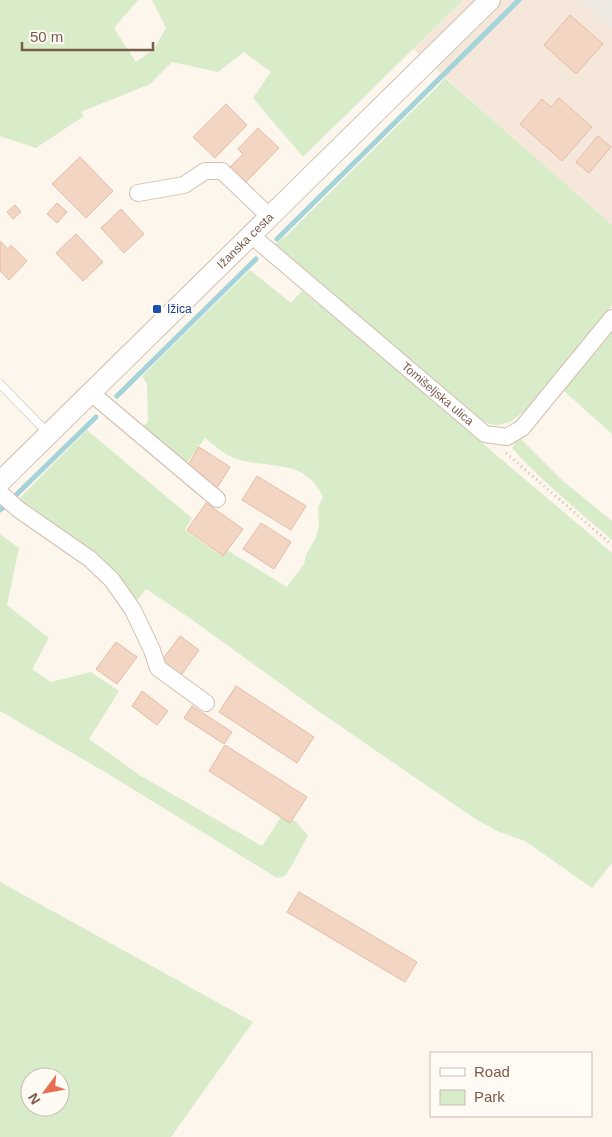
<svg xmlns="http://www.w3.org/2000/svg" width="612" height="1137" viewBox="0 0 612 1137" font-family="Helvetica,sans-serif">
<rect width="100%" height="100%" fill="#fdf6ec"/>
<!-- residential -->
<path fill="#f5e8da" d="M 444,0 L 612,0 L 612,226 L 402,39 Z"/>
<!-- industrial -->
<path fill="#efe9e4" d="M 580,0 L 612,0 L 612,29 Z"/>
<!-- green -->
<g fill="#d8ecc9" fill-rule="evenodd">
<path d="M 0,0 L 138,0 L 114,28 L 136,62 L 154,49 L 166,28 L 152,0 L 463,0 L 303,157 L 253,98 L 271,72 L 244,52 L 218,72 L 172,62 L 150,84 L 81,112 L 84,116 L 36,148 L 2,137 L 0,136 Z"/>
<path d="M 445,78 L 612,225 L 612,305 L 601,322 L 526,410 L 510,422 L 498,425 L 489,424 L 471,414 L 275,244 L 287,235 L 437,87 Z"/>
<path d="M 250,270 L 291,303 L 302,291 L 386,358 L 481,442 L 612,553 L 612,863 L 592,888 L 525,841 L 497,831 L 474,818 L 324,715 L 191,619 L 146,589 L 134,604 L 17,501 L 87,430 L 192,518 L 185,530 L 221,556 L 227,550 L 287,587 L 304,564 L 306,555 L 316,537 L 319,525 L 318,507 L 323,497 C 305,457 267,470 234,458 C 224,454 214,445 205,438 L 185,466 L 140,428 L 148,422 L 147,384 L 142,376 Z"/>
<path d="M 612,331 L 612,434 L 563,390 Z"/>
<path d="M 519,437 L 563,481 L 612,521 L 612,540 C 577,510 542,481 512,448 Z"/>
<path d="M 0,534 L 19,548 L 7,605 L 49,638 L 32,669 L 51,682 L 91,672 L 119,691 L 89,739 L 141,776 L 262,846 L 283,814 L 295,821 L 308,835 L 294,862 L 285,876 L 277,878 L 105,772 L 0,711 Z"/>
<path d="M 0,882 L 253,1022 L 171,1137 L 0,1137 ZM 30,1077 L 60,1077 L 60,1107 L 30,1107 Z"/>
</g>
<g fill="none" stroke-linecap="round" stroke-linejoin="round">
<!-- stream -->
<g stroke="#a5d3da" stroke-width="5">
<path d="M 277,239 L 519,0"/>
<path d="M 117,396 L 256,259"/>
<path d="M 15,496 L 96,417"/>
<path d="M 0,510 L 5,506"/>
</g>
</g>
<!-- building -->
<g fill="#f3d5c3" stroke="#e6bba3">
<path d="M 570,15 L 603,44 L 576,74 L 544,45 Z"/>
<path d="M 559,98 L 592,127 L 562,161 L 520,124 L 542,99 L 551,107 Z"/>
<path d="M 226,104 L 247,125 L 215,158 L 193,137 Z"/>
<path d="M 258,128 L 279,148 L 245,183 L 229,168 L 243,154 L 238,149 Z"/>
<path d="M 598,136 L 611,147 L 589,173 L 576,162 Z"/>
<path d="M 80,157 L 113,191 L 86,218 L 52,184 Z"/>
<path d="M 57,203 L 67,212 L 57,223 L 47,214 Z"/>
<path d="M 15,205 L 21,212 L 13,219 L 7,212 Z"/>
<path d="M 121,209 L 144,234 L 124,253 L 101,228 Z"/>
<path d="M 76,234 L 103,262 L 83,281 L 56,253 Z"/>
<path d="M 0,241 L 8,249 L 11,245 L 27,261 L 9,280 L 0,271 Z"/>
<path d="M 199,447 L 230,467 L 217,488 L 186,468 Z"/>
<path d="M 257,476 L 306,506 L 291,530 L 242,500 Z"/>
<path d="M 206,503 L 243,529 L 223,556 L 187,530 Z"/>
<path d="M 261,523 L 291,542 L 274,569 L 243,549 Z"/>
<path d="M 180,636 L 199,650 L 179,678 L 159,664 Z"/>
<path d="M 116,642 L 137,657 L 117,684 L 96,669 Z"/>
<path d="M 236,686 L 314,737 L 297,763 L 219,712 Z"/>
<path d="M 142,691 L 168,711 L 157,725 L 132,706 Z"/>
<path d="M 192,706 L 232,732 L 224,744 L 184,718 Z"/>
<path d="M 225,745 L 307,797 L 290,823 L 209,771 Z"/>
<path d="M 299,892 L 417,962 L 405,982 L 287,912 Z"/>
</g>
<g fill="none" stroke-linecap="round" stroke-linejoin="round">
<!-- service casing -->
<g stroke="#d1beb0" stroke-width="9">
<path id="service" d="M 0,384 L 48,433"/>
</g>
<!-- minor casing -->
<g stroke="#d1beb0" stroke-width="18">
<g id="minor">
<path d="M 138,193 L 184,185 L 205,171 L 222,171 L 270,217"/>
<path id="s1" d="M 251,235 L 485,434 L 507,437 L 522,428 L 612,318"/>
<path d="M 91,393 L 217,499"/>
<path d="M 0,493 L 18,509 L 90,559 L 112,580 L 133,610 L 152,650 L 158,668 L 206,703"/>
</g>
</g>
<!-- tertiary casing -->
<g stroke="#d1beb0" stroke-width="22">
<g id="tertiary">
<path id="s2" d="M 0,482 L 490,0"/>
</g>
</g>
<!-- path -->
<path stroke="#d9b8a5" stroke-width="3" stroke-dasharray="1 4" stroke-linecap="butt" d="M 506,453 L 612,545"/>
<!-- service -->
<use href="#service" stroke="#fff" stroke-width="8"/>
<!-- minor -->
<use href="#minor" stroke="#fff" stroke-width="16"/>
<!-- tertiary -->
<use href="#tertiary" stroke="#fff" stroke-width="20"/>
</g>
<!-- markers -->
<rect fill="#1a4fb4" stroke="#fffaf3" stroke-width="2" x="152" y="304" width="10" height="10" rx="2.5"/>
<g text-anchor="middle" stroke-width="4" stroke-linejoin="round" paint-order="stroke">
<!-- street labels -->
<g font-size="12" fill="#7a5c4d" stroke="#fffaf3">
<text dy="4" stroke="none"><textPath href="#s2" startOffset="344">Ižanska cesta</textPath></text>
<text dy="4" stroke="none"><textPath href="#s1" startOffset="245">Tomišeljska ulica</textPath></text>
</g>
<!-- transit labels -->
<g font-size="12" fill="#164399" stroke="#fffaf3" text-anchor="start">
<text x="167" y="313">Ižica</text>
</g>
</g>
<!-- legend -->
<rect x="430" y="1052" width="162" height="65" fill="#fffaf3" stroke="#cabbb1"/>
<rect x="440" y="1068" width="25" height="8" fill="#ffffff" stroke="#cabbb1"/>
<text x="474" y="1077" font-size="15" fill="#7a5c4d">Road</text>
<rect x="440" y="1090" width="25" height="15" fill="#d8ecc9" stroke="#cabbb1"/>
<text x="474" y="1102" font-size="15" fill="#7a5c4d">Park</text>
<!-- north arrow -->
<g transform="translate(45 1092) rotate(238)"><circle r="24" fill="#fffaf3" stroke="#cabbb1"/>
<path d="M0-4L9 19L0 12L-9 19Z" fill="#e76f51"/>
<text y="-8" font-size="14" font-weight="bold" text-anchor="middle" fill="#7a5c4d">N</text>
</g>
<!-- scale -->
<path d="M22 42v8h131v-8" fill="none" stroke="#7a5c4d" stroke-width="2.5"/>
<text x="30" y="42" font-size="15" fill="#7a5c4d" stroke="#fffaf3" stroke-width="4" paint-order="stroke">50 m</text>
</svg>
